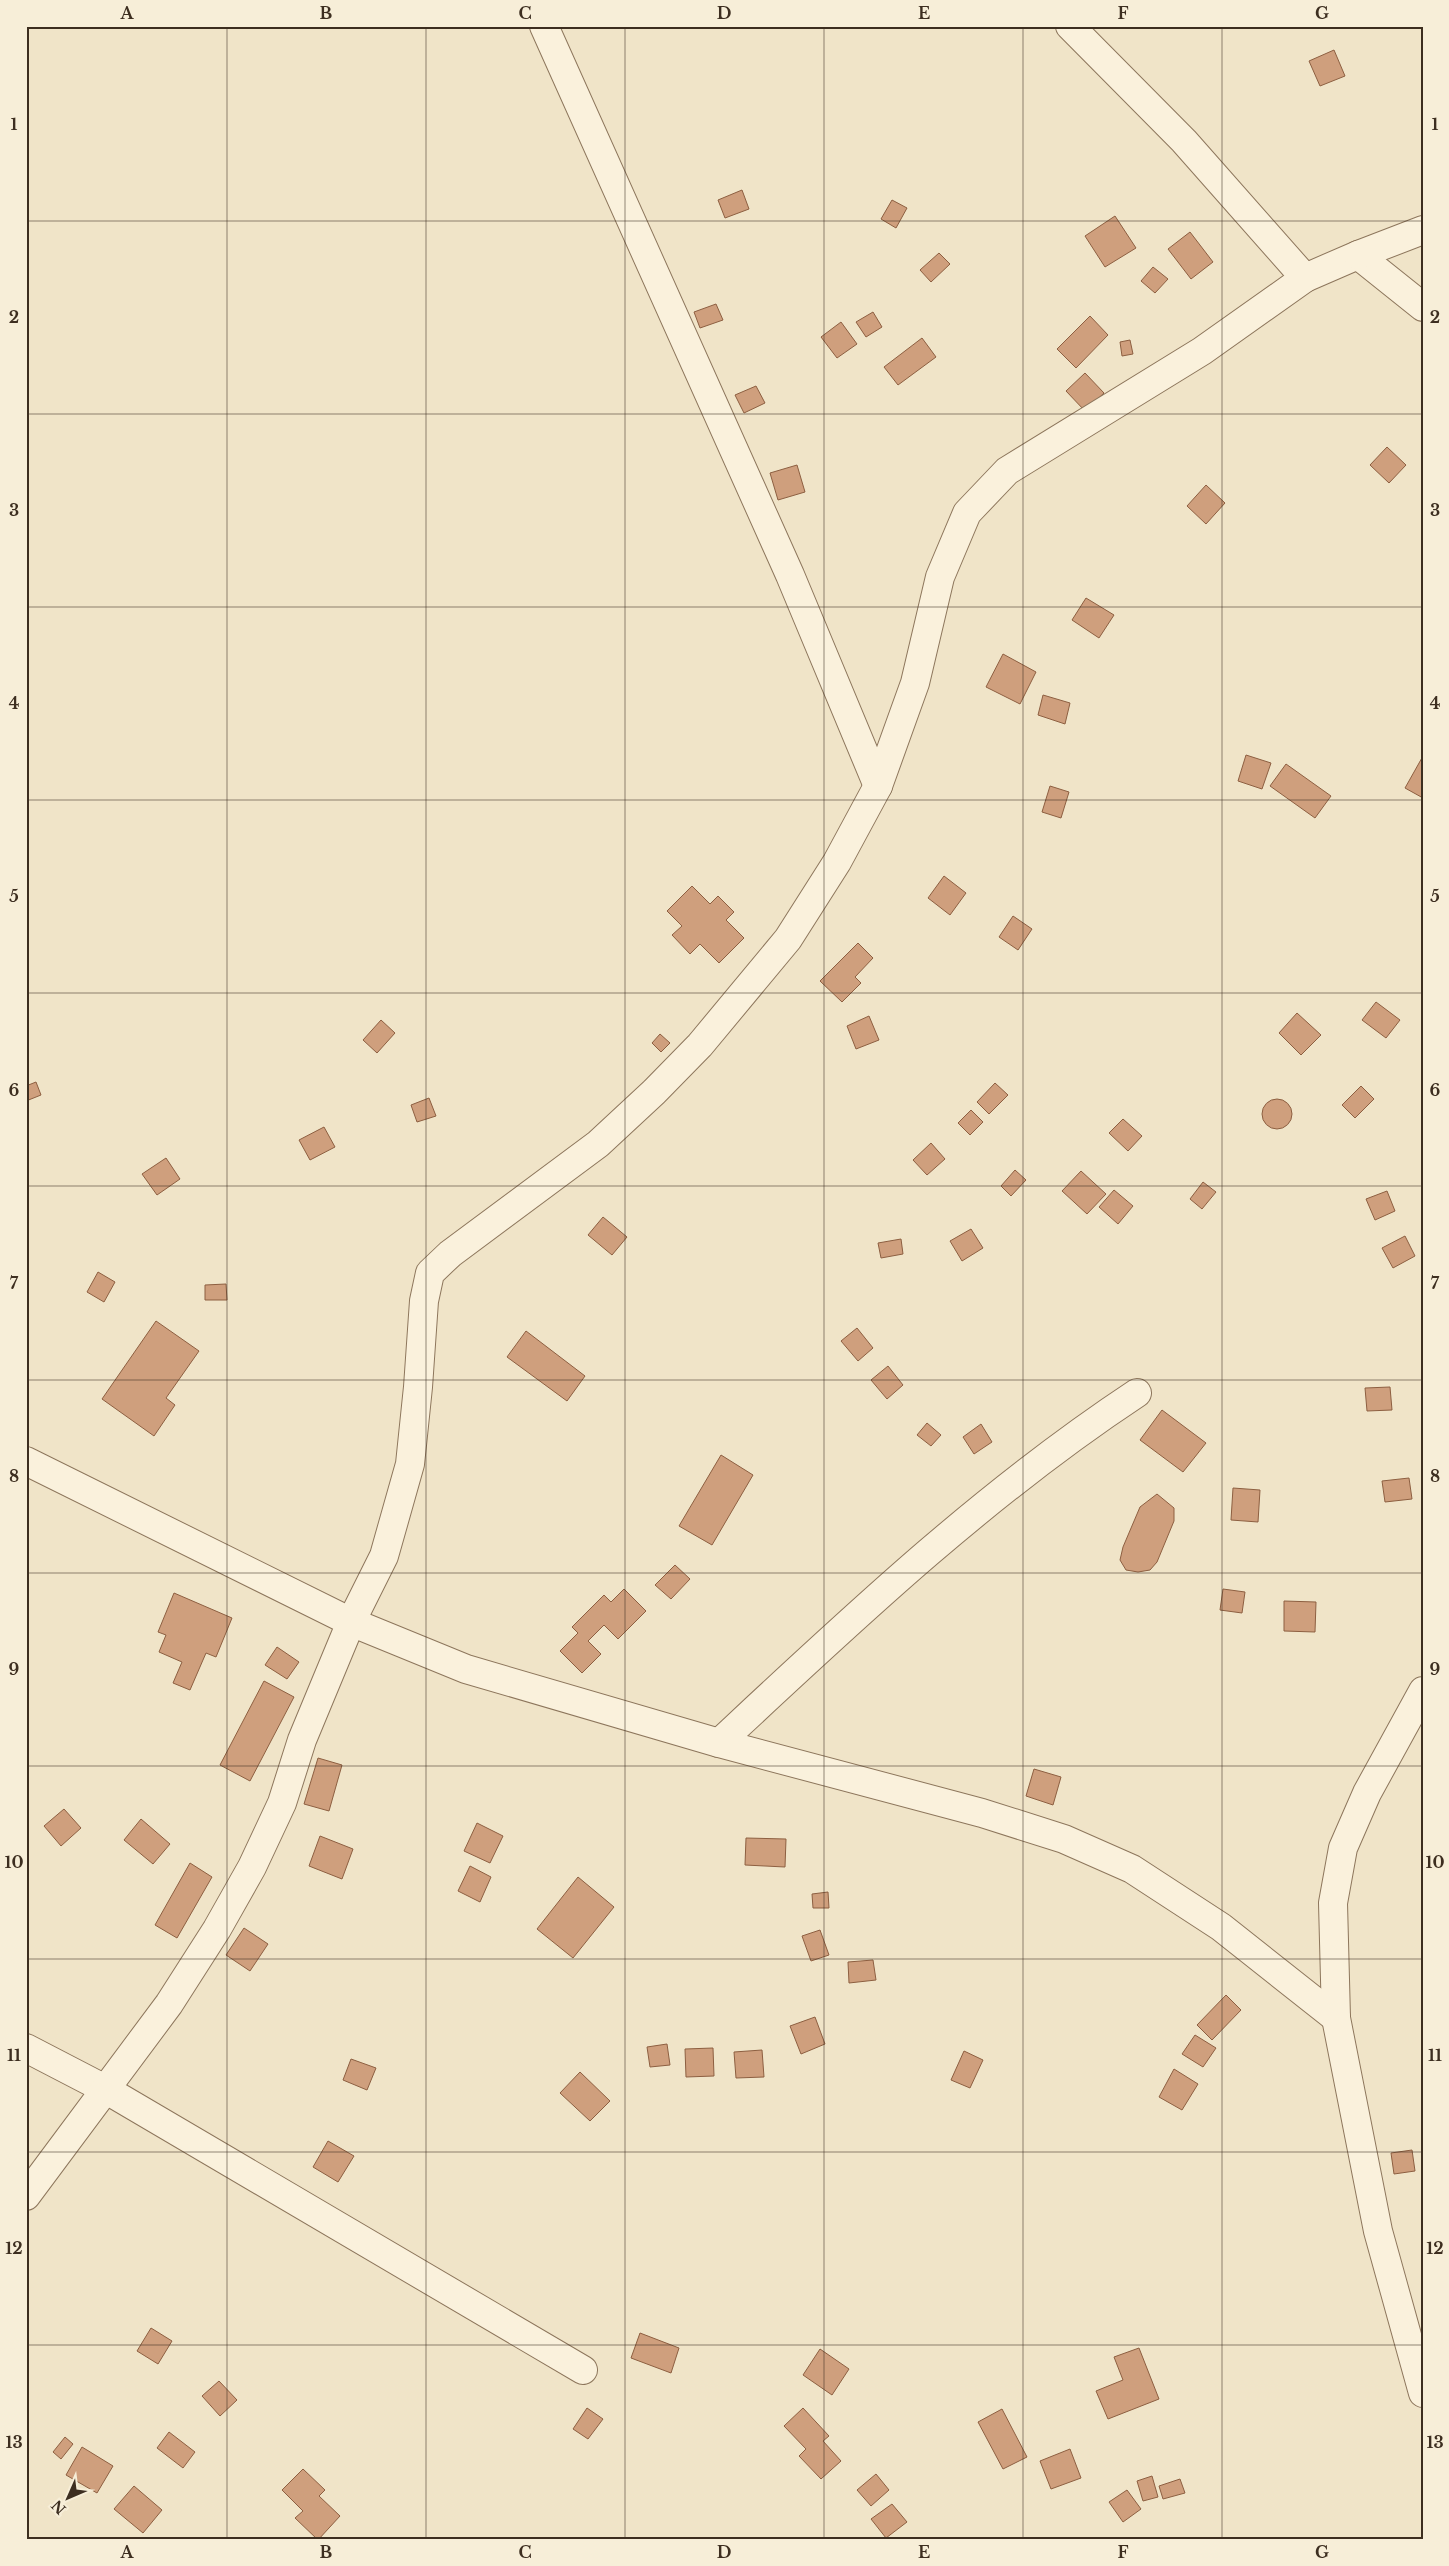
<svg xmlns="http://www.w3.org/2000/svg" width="1449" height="2566" viewBox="0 0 1449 2566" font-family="'Libre Baskerville',serif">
<rect width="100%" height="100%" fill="#f0e4c8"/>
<!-- building -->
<g fill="#cf9f7d" stroke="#8d5f41">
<path d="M 1334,50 L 1345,76 L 1320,86 L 1309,61 Z"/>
<path d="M 742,190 L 749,209 L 725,218 L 718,200 Z"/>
<path d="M 892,200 L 907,208 L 896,228 L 881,219 Z"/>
<path d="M 1115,216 L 1136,248 L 1105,267 L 1085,236 Z"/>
<path d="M 1190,232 L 1213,262 L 1191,279 L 1168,249 Z"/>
<path d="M 939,253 L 950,264 L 931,282 L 920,270 Z"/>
<path d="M 1153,267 L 1168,279 L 1155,293 L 1141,281 Z"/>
<path d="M 716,304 L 723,320 L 700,328 L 694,312 Z"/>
<path d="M 873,312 L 882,327 L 866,337 L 856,322 Z"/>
<path d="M 1090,316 L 1108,335 L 1076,368 L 1057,349 Z"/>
<path d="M 841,322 L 857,344 L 837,358 L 821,337 Z"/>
<path d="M 922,338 L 936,357 L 898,385 L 884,367 Z"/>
<path d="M 1130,340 L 1133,354 L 1122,356 L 1120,342 Z"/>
<path d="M 1085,373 L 1104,393 L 1085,411 L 1066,391 Z"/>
<path d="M 756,386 L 765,403 L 744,413 L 735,395 Z"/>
<path d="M 1387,447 L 1406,465 L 1389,483 L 1370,465 Z"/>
<path d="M 797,465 L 805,492 L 778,500 L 770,473 Z"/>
<path d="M 1206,485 L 1225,503 L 1206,524 L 1187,506 Z"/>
<path d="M 1086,598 L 1114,615 L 1099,638 L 1072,620 Z"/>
<path d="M 1003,654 L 1036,672 L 1020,704 L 986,687 Z"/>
<path d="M 1043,695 L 1070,703 L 1065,724 L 1038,715 Z"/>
<path d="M 1246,755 L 1271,763 L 1262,789 L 1238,781 Z"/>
<path d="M 1423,756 L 1423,798 L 1405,788 Z"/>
<path d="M 1286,764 L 1331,796 L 1315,818 L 1270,786 Z"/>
<path d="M 1050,786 L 1069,792 L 1061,818 L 1042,812 Z"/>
<path d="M 944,876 L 966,893 L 950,915 L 928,898 Z"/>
<path d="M 692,886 L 710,904 L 718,896 L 734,912 L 726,920 L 744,938 L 719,963 L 700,944 L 690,954 L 672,935 L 682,926 L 667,911 Z"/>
<path d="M 1013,916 L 1032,929 L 1018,950 L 999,937 Z"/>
<path d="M 858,943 L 873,958 L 855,977 L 861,983 L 842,1002 L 820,981 Z"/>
<path d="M 1376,1002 L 1400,1020 L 1386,1038 L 1362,1020 Z"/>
<path d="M 1297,1013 L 1321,1035 L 1301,1055 L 1279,1033 Z"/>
<path d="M 869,1016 L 879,1040 L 856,1049 L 847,1026 Z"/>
<path d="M 381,1020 L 395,1033 L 377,1053 L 363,1040 Z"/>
<path d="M 660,1034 L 670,1043 L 661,1052 L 652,1043 Z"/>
<path d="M 36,1082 L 41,1095 L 26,1101 L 26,1086 Z"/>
<path d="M 995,1083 L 1008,1095 L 989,1114 L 977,1102 Z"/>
<path d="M 1361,1086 L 1374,1099 L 1355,1118 L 1342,1105 Z"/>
<path d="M 429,1098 L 436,1116 L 417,1122 L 411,1105 Z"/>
<circle cx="1277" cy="1114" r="15"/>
<path d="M 971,1110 L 983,1122 L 970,1135 L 958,1123 Z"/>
<path d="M 1123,1119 L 1142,1136 L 1128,1151 L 1109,1133 Z"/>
<path d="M 324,1127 L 335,1147 L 310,1160 L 299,1140 Z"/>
<path d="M 931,1143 L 945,1159 L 927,1175 L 913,1160 Z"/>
<path d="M 166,1158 L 180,1179 L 157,1195 L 142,1174 Z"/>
<path d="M 1015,1170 L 1026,1180 L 1011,1196 L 1001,1186 Z"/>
<path d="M 1081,1171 L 1106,1194 L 1087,1214 L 1062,1191 Z"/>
<path d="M 1203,1182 L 1216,1192 L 1202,1209 L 1190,1199 Z"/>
<path d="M 1114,1190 L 1133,1206 L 1118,1224 L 1099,1207 Z"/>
<path d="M 1387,1191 L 1395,1211 L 1375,1220 L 1366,1199 Z"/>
<path d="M 603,1217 L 627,1237 L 612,1255 L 588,1235 Z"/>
<path d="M 971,1229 L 983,1248 L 962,1261 L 950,1241 Z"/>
<path d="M 1405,1236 L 1415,1256 L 1393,1268 L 1382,1248 Z"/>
<path d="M 901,1239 L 903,1254 L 881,1258 L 878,1243 Z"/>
<path d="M 98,1272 L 115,1282 L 104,1302 L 87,1292 Z"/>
<path d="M 226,1284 L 227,1300 L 205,1300 L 205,1285 Z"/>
<path d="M 156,1321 L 199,1351 L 166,1398 L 175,1405 L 154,1436 L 102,1399 Z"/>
<path d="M 857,1328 L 873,1348 L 858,1361 L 841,1341 Z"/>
<path d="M 526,1331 L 585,1376 L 567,1401 L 507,1357 Z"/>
<path d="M 888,1366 L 903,1385 L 887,1399 L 871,1380 Z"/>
<path d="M 1390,1387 L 1392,1410 L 1367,1411 L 1365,1388 Z"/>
<path d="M 1162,1410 L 1206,1443 L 1183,1472 L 1140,1440 Z"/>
<path d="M 927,1423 L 941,1435 L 931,1446 L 917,1435 Z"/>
<path d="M 981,1424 L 992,1442 L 974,1454 L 963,1437 Z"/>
<path d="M 721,1455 L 753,1475 L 712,1545 L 679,1526 Z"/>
<path d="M 1409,1478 L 1412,1499 L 1385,1502 L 1382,1481 Z"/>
<path d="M 1233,1488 L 1260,1490 L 1258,1522 L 1231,1520 Z"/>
<path d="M 1157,1494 L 1174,1508 L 1174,1521 L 1157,1562 L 1150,1570 L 1138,1572 L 1126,1570 L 1120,1560 L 1123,1547 L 1140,1507 Z"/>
<path d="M 675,1565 L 690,1579 L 671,1599 L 655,1585 Z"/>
<path d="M 624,1589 L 646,1611 L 618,1639 L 604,1625 L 588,1641 L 601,1654 L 582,1673 L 560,1651 L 578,1633 L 572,1627 L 604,1595 L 611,1602 Z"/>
<path d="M 1223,1589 L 1245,1592 L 1242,1613 L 1220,1610 Z"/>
<path d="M 174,1593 L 232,1618 L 216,1657 L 206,1653 L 190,1690 L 173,1683 L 182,1662 L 159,1652 L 166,1635 L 158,1632 Z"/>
<path d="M 1284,1601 L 1316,1602 L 1315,1632 L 1284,1631 Z"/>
<path d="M 277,1647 L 299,1662 L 287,1679 L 265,1665 Z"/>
<path d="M 264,1681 L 294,1697 L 250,1781 L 220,1765 Z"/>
<path d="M 318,1758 L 342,1765 L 329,1811 L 304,1804 Z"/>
<path d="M 1034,1769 L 1061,1777 L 1053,1805 L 1026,1796 Z"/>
<path d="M 64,1809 L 81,1828 L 61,1846 L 44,1826 Z"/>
<path d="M 141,1819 L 170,1844 L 153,1864 L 124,1840 Z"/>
<path d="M 477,1823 L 503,1836 L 490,1863 L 464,1851 Z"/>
<path d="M 320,1836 L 353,1849 L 342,1879 L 309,1866 Z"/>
<path d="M 746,1838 L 786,1839 L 785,1867 L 745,1865 Z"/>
<path d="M 190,1863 L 212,1877 L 177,1938 L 155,1925 Z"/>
<path d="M 470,1866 L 491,1877 L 480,1902 L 458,1891 Z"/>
<path d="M 578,1877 L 614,1907 L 573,1958 L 537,1929 Z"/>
<path d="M 828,1892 L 829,1908 L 813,1908 L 812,1894 Z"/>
<path d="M 244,1928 L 268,1944 L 250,1971 L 226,1955 Z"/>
<path d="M 820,1930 L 829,1955 L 811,1961 L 802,1936 Z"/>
<path d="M 873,1960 L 876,1980 L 849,1983 L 848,1962 Z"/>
<path d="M 1226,1995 L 1241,2010 L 1212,2040 L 1197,2025 Z"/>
<path d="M 815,2017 L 825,2044 L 801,2054 L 790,2026 Z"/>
<path d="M 1195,2035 L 1216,2048 L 1203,2067 L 1182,2054 Z"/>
<path d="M 667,2044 L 670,2065 L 650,2067 L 647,2047 Z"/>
<path d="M 713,2048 L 714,2076 L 686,2077 L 685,2049 Z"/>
<path d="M 762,2050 L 764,2077 L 736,2078 L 734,2052 Z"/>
<path d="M 964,2051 L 983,2060 L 970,2088 L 951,2080 Z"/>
<path d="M 351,2059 L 376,2068 L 367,2090 L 343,2080 Z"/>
<path d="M 1174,2069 L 1198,2084 L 1182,2110 L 1159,2097 Z"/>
<path d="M 580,2072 L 610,2101 L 590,2121 L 560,2093 Z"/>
<path d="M 328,2141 L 354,2156 L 338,2182 L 313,2167 Z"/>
<path d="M 1412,2150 L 1415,2171 L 1394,2174 L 1391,2153 Z"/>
<path d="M 151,2328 L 172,2341 L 158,2364 L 137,2351 Z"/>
<path d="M 640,2333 L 679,2348 L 671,2373 L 631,2358 Z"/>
<path d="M 1139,2348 L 1159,2399 L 1108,2419 L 1096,2391 L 1123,2380 L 1114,2357 Z"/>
<path d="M 820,2349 L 849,2369 L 832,2395 L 803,2375 Z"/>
<path d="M 219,2381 L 237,2400 L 220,2416 L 202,2396 Z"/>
<path d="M 587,2408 L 603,2419 L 588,2439 L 573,2429 Z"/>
<path d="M 803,2408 L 829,2436 L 823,2441 L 841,2461 L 821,2479 L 799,2456 L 806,2449 L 784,2426 Z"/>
<path d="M 1002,2409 L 1027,2457 L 1003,2469 L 978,2422 Z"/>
<path d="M 169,2432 L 195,2452 L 183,2468 L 157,2448 Z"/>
<path d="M 65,2437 L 73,2444 L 61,2459 L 53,2452 Z"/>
<path d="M 82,2447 L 113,2466 L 97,2493 L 66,2475 Z"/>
<path d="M 1070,2449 L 1081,2478 L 1051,2489 L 1040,2461 Z"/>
<path d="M 303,2469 L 325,2490 L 319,2496 L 340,2516 L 318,2540 L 295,2518 L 303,2511 L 282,2490 Z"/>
<path d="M 876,2474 L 889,2490 L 871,2506 L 857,2490 Z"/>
<path d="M 1152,2476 L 1158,2497 L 1143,2501 L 1137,2481 Z"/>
<path d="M 1180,2479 L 1185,2493 L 1163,2499 L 1159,2486 Z"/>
<path d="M 134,2486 L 162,2510 L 143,2533 L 114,2509 Z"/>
<path d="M 1127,2490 L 1141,2509 L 1123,2522 L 1109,2502 Z"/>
<path d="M 892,2504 L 907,2522 L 886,2538 L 871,2519 Z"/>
</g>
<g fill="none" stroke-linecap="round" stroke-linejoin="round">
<!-- street casing -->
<g stroke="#8d765c" stroke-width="30">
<g id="street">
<path d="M 544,26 L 790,575 L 878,786"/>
<path d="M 1070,26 L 1184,141 L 1305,278 L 1358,255 L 1423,307"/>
<path d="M 1358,255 L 1423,230"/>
<path d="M 26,1461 L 351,1622 L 466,1669 L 719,1743 L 982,1813 L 1064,1839 L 1132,1869 L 1221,1927 L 1336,2018"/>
<path d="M 1423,1691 L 1367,1793 L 1343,1848 L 1333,1903 L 1336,2018 L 1378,2231 L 1423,2393"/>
<path d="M 719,1743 C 853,1618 984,1494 1137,1393"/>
<path d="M 26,2048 L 105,2089 L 583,2370"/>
<path d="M 26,2196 L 169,2004 L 217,1929 L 252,1867 L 282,1803 L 302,1740 L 351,1622 L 384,1556 L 410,1464 L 418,1387 L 424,1301 L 430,1273 L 450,1254 L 598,1144 L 654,1092 L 700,1045 L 788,939 L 837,862 L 878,786 L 915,683 L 940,577 L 967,513 L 1007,471 L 1202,351 L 1305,278"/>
</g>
</g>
<!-- street -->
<use href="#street" stroke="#faf1dc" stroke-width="28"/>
</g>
<!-- grid -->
<path fill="none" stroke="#3d2e20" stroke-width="1" stroke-opacity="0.55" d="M 227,26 L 227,2540M 426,26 L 426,2540M 625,26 L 625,2540M 824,26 L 824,2540M 1023,26 L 1023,2540M 1222,26 L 1222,2540M 26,221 L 1423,221M 26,414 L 1423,414M 26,607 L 1423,607M 26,800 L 1423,800M 26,993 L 1423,993M 26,1186 L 1423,1186M 26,1380 L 1423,1380M 26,1573 L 1423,1573M 26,1766 L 1423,1766M 26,1959 L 1423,1959M 26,2152 L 1423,2152M 26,2345 L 1423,2345"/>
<!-- border -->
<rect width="1449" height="2566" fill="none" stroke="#f7eed8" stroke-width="55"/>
<!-- north arrow -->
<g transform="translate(68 2498) rotate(225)" stroke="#f7eed8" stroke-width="4" paint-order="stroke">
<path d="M0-4L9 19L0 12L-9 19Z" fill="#3d2e20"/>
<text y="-8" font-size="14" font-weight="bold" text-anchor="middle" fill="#3d2e20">N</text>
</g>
<rect x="28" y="28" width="1394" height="2510" fill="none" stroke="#3d2e20" stroke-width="2"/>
<g font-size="16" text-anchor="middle" font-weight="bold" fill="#3d2e20">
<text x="127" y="19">A</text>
<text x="326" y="19">B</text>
<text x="525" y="19">C</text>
<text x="724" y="19">D</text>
<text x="924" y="19">E</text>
<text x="1123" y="19">F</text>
<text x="1322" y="19">G</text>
<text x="14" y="130">1</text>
<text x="1435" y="130">1</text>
<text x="14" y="323">2</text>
<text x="1435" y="323">2</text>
<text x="14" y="516">3</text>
<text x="1435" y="516">3</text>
<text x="14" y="709">4</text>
<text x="1435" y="709">4</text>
<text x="14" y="902">5</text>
<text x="1435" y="902">5</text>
<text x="14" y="1096">6</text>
<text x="1435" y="1096">6</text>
<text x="14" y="1289">7</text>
<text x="1435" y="1289">7</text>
<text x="14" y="1482">8</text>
<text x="1435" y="1482">8</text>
<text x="14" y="1675">9</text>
<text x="1435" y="1675">9</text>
<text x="14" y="1868">10</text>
<text x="1435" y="1868">10</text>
<text x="14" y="2061">11</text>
<text x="1435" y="2061">11</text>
<text x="14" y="2254">12</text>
<text x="1435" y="2254">12</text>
<text x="14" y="2448">13</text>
<text x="1435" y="2448">13</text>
<text x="127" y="2558">A</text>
<text x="326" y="2558">B</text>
<text x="525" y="2558">C</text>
<text x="724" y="2558">D</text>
<text x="924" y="2558">E</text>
<text x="1123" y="2558">F</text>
<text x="1322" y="2558">G</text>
</g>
</svg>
